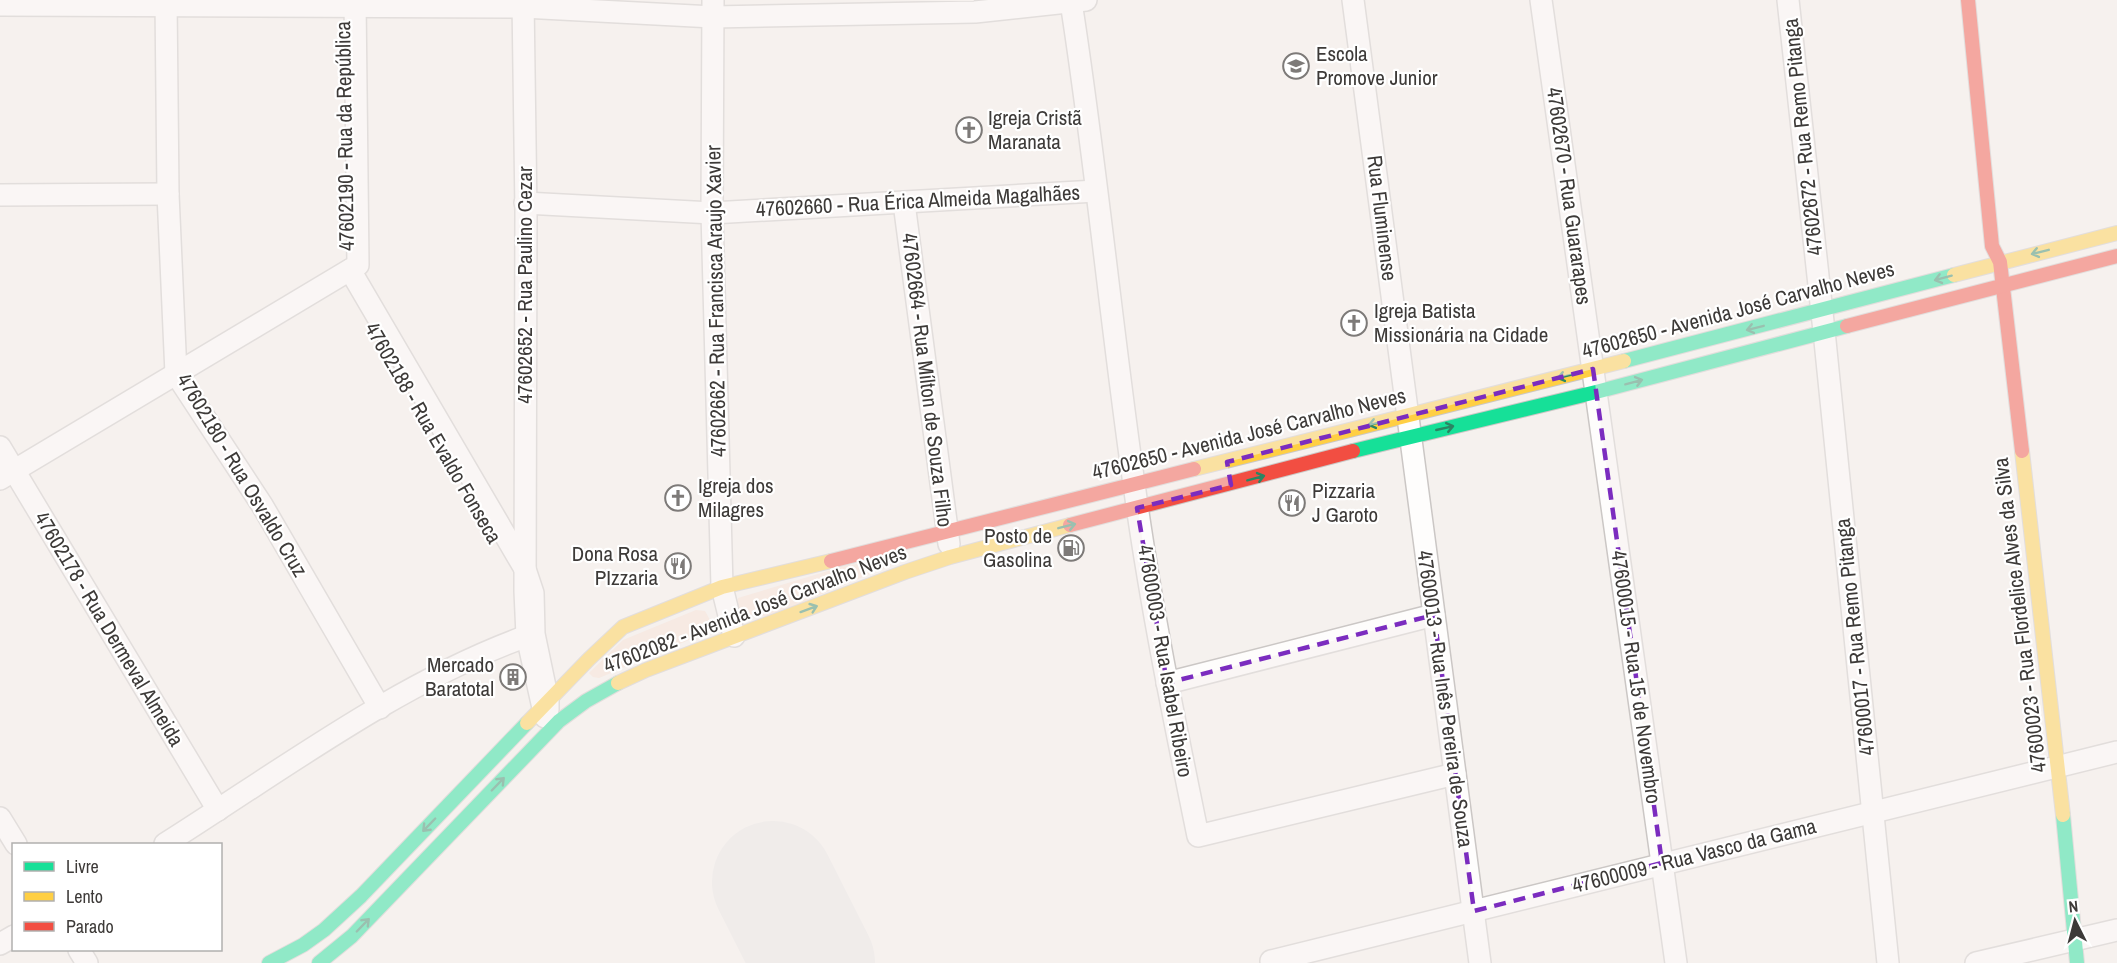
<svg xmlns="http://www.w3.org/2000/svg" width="2117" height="963" viewBox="0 0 2117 963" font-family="'Archivo Narrow',sans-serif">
<rect width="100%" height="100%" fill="#f5f1ee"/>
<!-- green -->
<g fill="#f8e2d4">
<path d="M 906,559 L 767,617 L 749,614 L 737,607 L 738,598 L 848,565 Z"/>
<path d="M 696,610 L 705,611 L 715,629 L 599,678 L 593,677 L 589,673 L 623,640 Z"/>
</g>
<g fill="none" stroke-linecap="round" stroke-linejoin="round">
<!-- runway -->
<path stroke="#e8e6e4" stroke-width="122" d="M 773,882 L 814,963"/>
<!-- street casing -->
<g stroke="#cbc7c5" stroke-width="24">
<g id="street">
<path d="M 166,0 L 168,194 L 176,374 L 262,505 L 380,708"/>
<path d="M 523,0 L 526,212 L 525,591 L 527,636 L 545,717"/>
<path d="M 713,0 L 712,213 L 722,587 L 734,636"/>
<path d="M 1353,0 L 1480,963"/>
<path d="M 1541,0 L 1676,963"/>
<path d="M 1788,0 L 1824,331 L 1888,963"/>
<path d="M 1071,2 C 1096,162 1111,324 1134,484 C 1150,602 1174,719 1198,836 L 1455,774"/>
<path d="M 0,5 L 523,7 L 713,17 L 975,12 L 1086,0"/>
<path d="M 0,195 L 168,194"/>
<path d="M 525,203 L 712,213 L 1096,191"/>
<path d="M 904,203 L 949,544"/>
<path d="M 350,270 L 525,569 L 533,593 L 534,634 L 548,701 L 548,710"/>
<path d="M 0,447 L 218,810"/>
<path d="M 0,479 L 358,265 L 355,0"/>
<path d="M 1167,683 L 1434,615"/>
<path d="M 0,818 L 16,844"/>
<path d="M 165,844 C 279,772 399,682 527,636"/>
<path d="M 0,944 L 14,936"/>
<path d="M 79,950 L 87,963"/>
<path d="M 1271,961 L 2117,752"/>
<path d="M 1976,963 L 2117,930"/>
</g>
</g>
<!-- fast casing -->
<g stroke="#cbc7c5" stroke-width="16">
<g id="fast">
<path d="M 1624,361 L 1954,275"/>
<path d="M 1353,451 L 1596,392 L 1847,326"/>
<path d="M 2063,815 L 2077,963"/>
<path d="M 269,963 L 303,945 L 324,930 L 361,896 L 527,723"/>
<path d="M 319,963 L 352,936 L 559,721 L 586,701 L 618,683"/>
</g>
</g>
<!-- slow casing -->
<g stroke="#cbc7c5" stroke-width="16">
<g id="slow">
<path d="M 1954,275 L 2117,233"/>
<path d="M 2022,451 L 2063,815"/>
<path d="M 1194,469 L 1624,361"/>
<path d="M 618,683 L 646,670 L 905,572 L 950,557 L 1070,525"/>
<path d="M 527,723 L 589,659 L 623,627 L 722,587 L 831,561"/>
</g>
</g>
<!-- jam casing -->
<g stroke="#cbc7c5" stroke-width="16">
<g id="jam">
<path d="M 1968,0 L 1992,246 L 2000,262 L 2022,451"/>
<path d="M 1847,326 L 2117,256"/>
<path d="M 1070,525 L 1353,451"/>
<path d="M 831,561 L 1194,469"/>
</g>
</g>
<!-- street -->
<use href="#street" stroke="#fefdfc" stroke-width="21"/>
<!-- fast -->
<use href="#fast" stroke="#16e098" stroke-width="14"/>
<!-- slow -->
<use href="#slow" stroke="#ffcf43" stroke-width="14"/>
<!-- jam -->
<use href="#jam" stroke="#f24e42" stroke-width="14"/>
</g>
<!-- one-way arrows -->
<defs><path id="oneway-shaft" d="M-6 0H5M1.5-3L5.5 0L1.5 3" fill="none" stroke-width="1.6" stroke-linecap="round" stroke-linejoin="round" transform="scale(1.5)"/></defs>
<g stroke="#2b8563">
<use href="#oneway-shaft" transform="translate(2040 252) rotate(166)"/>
<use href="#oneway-shaft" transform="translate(1943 278) rotate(165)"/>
<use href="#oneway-shaft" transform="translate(1755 328) rotate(166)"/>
<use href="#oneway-shaft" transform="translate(1566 376) rotate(166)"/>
<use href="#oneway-shaft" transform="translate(1634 382) rotate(-15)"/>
<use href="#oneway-shaft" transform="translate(1377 423) rotate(166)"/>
<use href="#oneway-shaft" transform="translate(1445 428) rotate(-13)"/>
<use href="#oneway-shaft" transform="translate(1256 478) rotate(-15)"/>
<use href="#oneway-shaft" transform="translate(1067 526) rotate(-14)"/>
<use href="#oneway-shaft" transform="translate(809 609) rotate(-20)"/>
<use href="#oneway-shaft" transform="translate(498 784) rotate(-46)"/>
<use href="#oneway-shaft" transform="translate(429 825) rotate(134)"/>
<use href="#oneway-shaft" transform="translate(363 925) rotate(-46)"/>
</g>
<!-- marked area -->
<path d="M0 0H2117V963H0ZM 1593,369 L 1662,863 L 1474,911 L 1434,615 L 1167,683 L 1137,508 L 1231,485 L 1227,462 Z" fill="#f5f1ee" fill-opacity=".55" fill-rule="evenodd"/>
<path fill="none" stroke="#7b2cbf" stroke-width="4.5" stroke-dasharray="12 8" stroke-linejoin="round" d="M 1593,369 L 1662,863 L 1474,911 L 1434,615 L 1167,683 L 1137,508 L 1231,485 L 1227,462 Z"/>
<!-- icons -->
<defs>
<g id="school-ring" transform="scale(1.35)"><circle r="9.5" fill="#fff" stroke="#7d7a78" stroke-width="1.5"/><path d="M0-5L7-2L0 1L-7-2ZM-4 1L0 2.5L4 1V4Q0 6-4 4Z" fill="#7d7a78"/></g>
<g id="church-ring" transform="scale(1.35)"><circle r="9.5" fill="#fff" stroke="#7d7a78" stroke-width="1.5"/><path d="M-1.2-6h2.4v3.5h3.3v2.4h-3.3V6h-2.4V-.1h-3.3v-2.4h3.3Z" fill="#7d7a78"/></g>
<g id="restaurant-ring" transform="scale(1.35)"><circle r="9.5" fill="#fff" stroke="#7d7a78" stroke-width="1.5"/><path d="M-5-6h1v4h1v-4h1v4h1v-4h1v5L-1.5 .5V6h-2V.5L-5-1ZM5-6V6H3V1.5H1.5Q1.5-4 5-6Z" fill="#7d7a78"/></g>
<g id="fuel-ring" transform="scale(1.35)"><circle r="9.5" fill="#fff" stroke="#7d7a78" stroke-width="1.5"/><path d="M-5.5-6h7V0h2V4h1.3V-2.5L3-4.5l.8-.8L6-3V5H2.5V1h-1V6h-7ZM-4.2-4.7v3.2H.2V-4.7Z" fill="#7d7a78"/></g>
<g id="building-ring" transform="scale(1.35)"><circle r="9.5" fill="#fff" stroke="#7d7a78" stroke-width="1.5"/><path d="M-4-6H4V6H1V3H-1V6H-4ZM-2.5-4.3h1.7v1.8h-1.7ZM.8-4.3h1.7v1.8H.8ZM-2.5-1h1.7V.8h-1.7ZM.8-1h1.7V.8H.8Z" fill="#7d7a78"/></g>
</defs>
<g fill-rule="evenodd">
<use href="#school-ring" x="1296" y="66"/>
<use href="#church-ring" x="969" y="130"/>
<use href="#church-ring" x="1354" y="323"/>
<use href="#church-ring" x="678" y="498"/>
<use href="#restaurant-ring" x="1292" y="503"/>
<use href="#fuel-ring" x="1071" y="548"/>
<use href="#restaurant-ring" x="678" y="566"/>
<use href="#building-ring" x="513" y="677"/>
</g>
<g text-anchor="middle" stroke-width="4.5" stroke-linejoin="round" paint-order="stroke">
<!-- poi labels -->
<g font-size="21" fill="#3d3a38" stroke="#fff" text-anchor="start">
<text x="1316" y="61">Escola<tspan x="1316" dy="24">Promove Junior</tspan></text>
<text x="988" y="125">Igreja Cristã<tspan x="988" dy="24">Maranata</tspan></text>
<text x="1374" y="318">Igreja Batista<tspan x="1374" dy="24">Missionária na Cidade</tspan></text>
<text x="698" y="493">Igreja dos<tspan x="698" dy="24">Milagres</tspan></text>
<text x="1312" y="498">Pizzaria<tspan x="1312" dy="24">J Garoto</tspan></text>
<text x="1052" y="543" text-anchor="end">Posto de<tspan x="1052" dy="24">Gasolina</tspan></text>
<text x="658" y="561" text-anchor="end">Dona Rosa<tspan x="658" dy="24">PIzzaria</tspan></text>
<text x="494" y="672" text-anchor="end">Mercado<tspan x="494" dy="24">Baratotal</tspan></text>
</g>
<!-- street labels -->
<g font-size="21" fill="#3d3a38" stroke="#fff">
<text transform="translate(345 136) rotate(-91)" y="7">47602190 - Rua da República</text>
<text transform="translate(1803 137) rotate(-96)" y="7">47602672 - Rua Remo Pitanga</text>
<text transform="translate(1569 196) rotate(82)" y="7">47602670 - Rua Guararapes</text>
<text transform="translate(918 201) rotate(-3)" y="7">47602660 - Rua Érica Almeida Magalhães</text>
<text transform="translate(1382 218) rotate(83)" y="7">Rua Fluminense</text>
<text transform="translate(525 285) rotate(-90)" y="7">47602652 - Rua Paulino Cezar</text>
<text transform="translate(716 301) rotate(-91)" y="7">47602662 - Rua Francisca Araujo Xavier</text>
<text transform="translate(1738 310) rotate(-15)" y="7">47602650 - Avenida José Carvalho Neves</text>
<text transform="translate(927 380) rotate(83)" y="7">47602664 - Rua Mílton de Souza Filho</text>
<text transform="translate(433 433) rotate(60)" y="7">47602188 - Rua Evaldo Fonseca</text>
<text transform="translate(1249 434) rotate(-14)" y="7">47602650 - Avenida José Carvalho Neves</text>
<text transform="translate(242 475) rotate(59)" y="7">47602180 - Rua Osvaldo Cruz</text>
<text transform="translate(755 609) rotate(-21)" y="7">47602082 - Avenida José Carvalho Neves</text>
<text transform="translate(2020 615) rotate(-97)" y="7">47600023 - Rua Flordelice Alves da Silva</text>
<text transform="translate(109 629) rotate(59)" y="7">47602178 - Rua Dermeval Almeida</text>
<text transform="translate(1855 637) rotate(-96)" y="7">47600017 - Rua Remo Pitanga</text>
<text transform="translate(1165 661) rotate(80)" y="7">47600003 - Rua Isabel Ribeiro</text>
<text transform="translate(1636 677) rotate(82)" y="7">47600015 - Rua 15 de Novembro</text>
<text transform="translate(1445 699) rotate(82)" y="7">47600013 - Rua Inês Pereira de Souza</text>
<text transform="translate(1694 856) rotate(-14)" y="7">47600009 - Rua Vasco da Gama</text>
</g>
</g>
<!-- legend -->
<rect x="12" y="843" width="210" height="108" fill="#ffffff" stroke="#b1b0af" stroke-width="1.5"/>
<rect x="24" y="862" width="30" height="9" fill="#16e098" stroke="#b1b0af" stroke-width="1.5"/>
<text x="66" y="873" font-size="18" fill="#3d3a38">Livre</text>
<rect x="24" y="892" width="30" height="9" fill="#ffcf43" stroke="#b1b0af" stroke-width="1.5"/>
<text x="66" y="903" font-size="18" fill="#3d3a38">Lento</text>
<rect x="24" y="922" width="30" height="9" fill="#f24e42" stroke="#b1b0af" stroke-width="1.5"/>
<text x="66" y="933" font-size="18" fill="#3d3a38">Parado</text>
<!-- north arrow -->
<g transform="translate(2075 921) rotate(354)" stroke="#ffffff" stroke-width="4.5" paint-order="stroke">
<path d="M0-4.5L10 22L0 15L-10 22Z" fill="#3d3a38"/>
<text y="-9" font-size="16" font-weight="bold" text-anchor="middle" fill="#3d3a38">N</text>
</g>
</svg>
